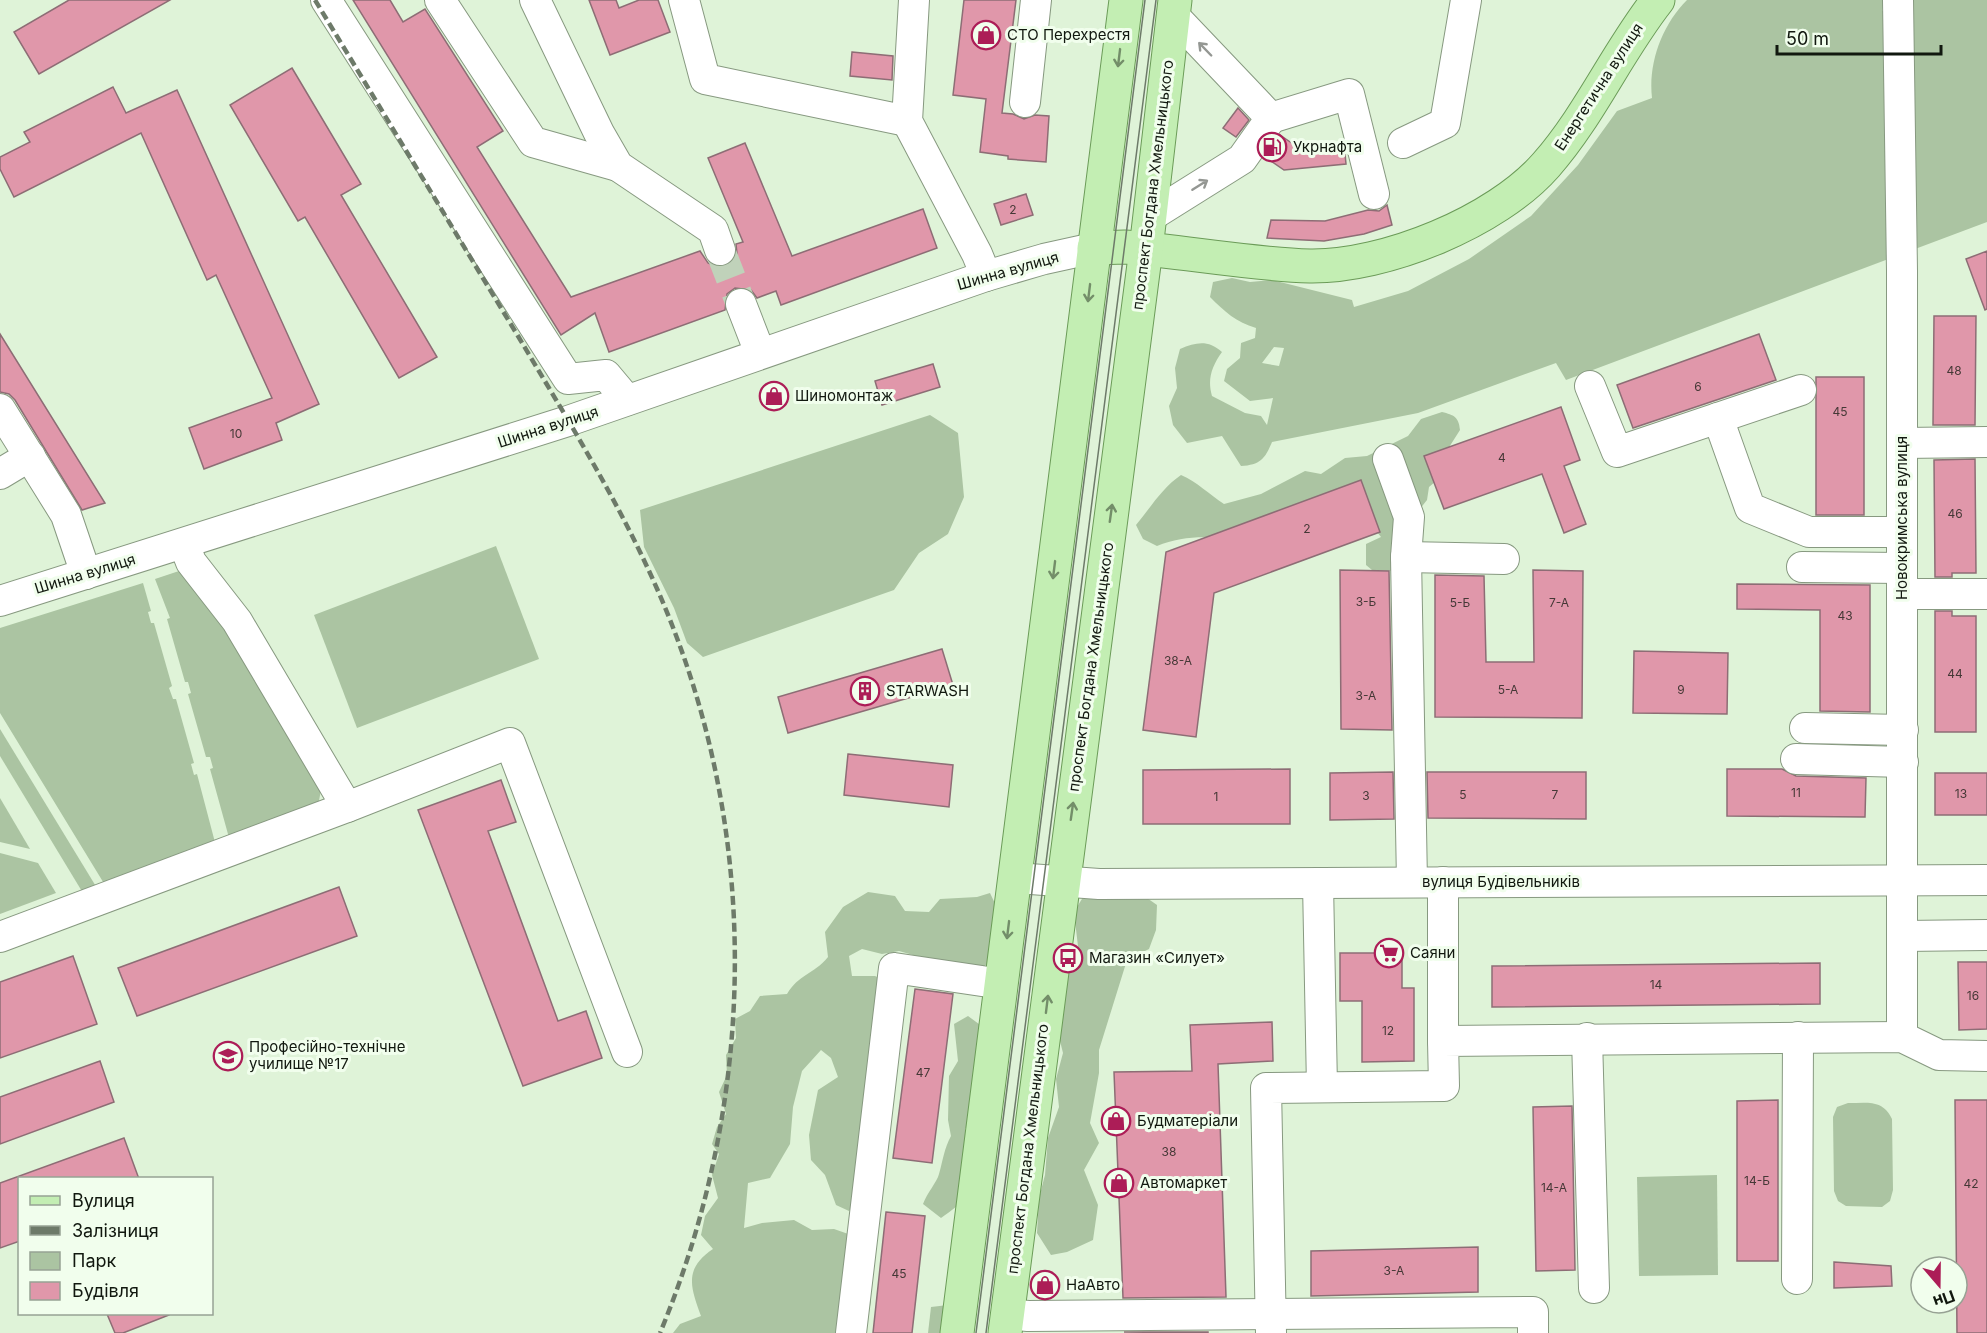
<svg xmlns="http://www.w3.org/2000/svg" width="1987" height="1333" viewBox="0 0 1987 1333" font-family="Inter,sans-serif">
<rect width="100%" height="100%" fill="#dff3d8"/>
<!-- green -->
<g fill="#abc4a2" fill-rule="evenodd">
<path d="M 1687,0 L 1884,0 L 1882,11 L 1912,0 L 1987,0 L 1987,222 L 1566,380 L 1556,363 L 1418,413 L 1272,442 C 1265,459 1260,465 1241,466 L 1222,436 L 1187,443 L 1173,425 L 1169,406 L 1177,388 L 1175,368 L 1180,349 C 1197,342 1208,340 1222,352 C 1212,366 1207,379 1212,396 L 1245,413 L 1261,416 L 1267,425 L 1273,398 L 1250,401 L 1224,381 L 1227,369 L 1240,358 L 1241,343 L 1255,338 L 1256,328 C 1236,322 1225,312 1210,297 L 1213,282 L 1232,278 L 1250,282 L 1272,280 L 1352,300 L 1354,307 L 1408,291 L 1469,259 L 1531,216 L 1578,165 L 1617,111 L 1652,98 C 1648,63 1662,25 1687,0 ZM 1274,347 L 1284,348 L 1279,366 L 1262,363 Z"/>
<path d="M 1442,412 C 1454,415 1459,417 1460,430 L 1446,452 L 1442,476 L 1429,487 L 1427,500 L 1419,510 L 1394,571 L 1372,570 L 1366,565 L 1366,544 L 1381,537 L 1369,522 L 1222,538 C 1200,536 1178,537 1157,546 L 1143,539 L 1136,525 C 1151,507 1162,488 1181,475 C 1197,482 1209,494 1224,504 L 1261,494 L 1305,471 L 1321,474 L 1345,458 L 1367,456 L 1408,436 L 1421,419 Z"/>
<path d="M 930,415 L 958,433 L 964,497 L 948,534 L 919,553 L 894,590 L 703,657 L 687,643 L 674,608 L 644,547 L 640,510 Z"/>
<path d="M 496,546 L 539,659 L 357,728 L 314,615 Z"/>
<path d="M 182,570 L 208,593 L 321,790 L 318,806 L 231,845 L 210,769 L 213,768 L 210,757 L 206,757 L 188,694 L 191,693 L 188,682 L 185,682 L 167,619 L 170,618 L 155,579 Z"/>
<path d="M 143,583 L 151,611 L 148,612 L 151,623 L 154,623 L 172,686 L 169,688 L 173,699 L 176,699 L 194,763 L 191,764 L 194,775 L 197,774 L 217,850 L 108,890 L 0,713 L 0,628 Z"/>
<path d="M 0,729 L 100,893 L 86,898 L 0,756 Z"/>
<path d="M 0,798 L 30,849 L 0,842 Z"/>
<path d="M 0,853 L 38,863 L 56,893 L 0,914 Z"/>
<path d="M 1088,889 L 1134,889 L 1157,905 L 1156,930 L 1149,949 L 1127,960 L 1099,1050 L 1099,1073 L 1090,1123 L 1099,1143 L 1084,1170 L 1098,1205 L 1093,1240 L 1067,1252 L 1051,1255 L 1037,1233 L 1039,1198 L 1045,1175 L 1048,1138 L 1059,1107 L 1056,1079 L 1063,1053 L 1058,1033 L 1067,976 L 1079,955 L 1074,912 Z"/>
<path d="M 868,892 L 895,896 L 905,911 L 929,912 L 940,899 L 977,897 L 990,893 L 999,912 L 992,960 L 976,973 L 899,951 L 882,954 L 862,949 L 849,956 L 852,976 L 875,976 L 902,988 L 860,1193 L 849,1211 L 836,1205 L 825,1175 L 811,1160 L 809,1135 L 818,1090 L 838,1077 L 831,1058 L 821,1050 L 802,1071 L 793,1107 L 790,1144 L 770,1178 L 748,1183 L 744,1228 L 762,1223 L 794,1220 L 812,1230 L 834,1229 L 854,1236 L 863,1280 L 871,1301 L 866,1329 L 864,1333 L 673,1333 L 680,1324 L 701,1316 C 691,1288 683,1269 713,1249 L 701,1235 L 705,1216 L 718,1198 L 712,1175 L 719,1154 L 712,1144 L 717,1127 L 726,1114 L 719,1092 L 727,1075 L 726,1055 L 736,1038 L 735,1019 L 750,1011 L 760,996 L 787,994 C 799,974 813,975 828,957 L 825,932 L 843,907 Z"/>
<path d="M 968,1016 L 983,1027 L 975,1114 L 965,1129 C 968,1144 974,1177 968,1191 C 963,1203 951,1211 941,1218 L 923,1204 C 927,1193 937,1182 939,1174 C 943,1160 944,1149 951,1136 L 948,1120 L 949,1076 L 958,1061 L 954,1024 Z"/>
<path d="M 1848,1103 C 1867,1103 1883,1099 1892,1119 L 1893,1190 L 1890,1201 L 1882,1207 L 1846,1206 L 1838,1201 L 1834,1191 L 1833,1117 L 1837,1107 Z"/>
<path d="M 1717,1175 L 1718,1275 L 1639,1276 L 1637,1177 Z"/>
<path d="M 948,1305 L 949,1333 L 928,1333 L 931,1307 Z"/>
</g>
<!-- building -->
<g fill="#e097aa" stroke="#8d6d75" stroke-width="1.5">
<path d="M 69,0 L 170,0 L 39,74 L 14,32 Z"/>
<path d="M 353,0 L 390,0 L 403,22 L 425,9 L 503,131 L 477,147 L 571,297 L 700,251 L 708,263 L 716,267 L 725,266 L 733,262 L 737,254 L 736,244 L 743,242 L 708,158 L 745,143 L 792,256 L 923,209 L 937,248 L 781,305 L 776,291 L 757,298 L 751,290 L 735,288 L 727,294 L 725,310 L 609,352 L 595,313 L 561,335 Z"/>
<path d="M 589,0 L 616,0 L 619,8 L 639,0 L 658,0 L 670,32 L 610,55 Z"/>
<path d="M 964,0 L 1016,0 L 1002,113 L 1013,114 L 1024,119 L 1035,115 L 1049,116 L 1046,162 L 1008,159 L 1008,156 L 980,152 L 986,99 L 953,95 Z"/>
<path d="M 852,52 L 893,56 L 892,80 L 850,76 Z"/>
<path d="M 292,68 L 361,184 L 341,195 L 437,357 L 399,378 L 305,217 L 298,221 L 230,105 Z"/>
<path d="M 113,87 L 126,113 L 177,90 L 319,404 L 276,423 L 282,440 L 204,469 L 189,428 L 272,398 L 216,275 L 207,280 L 141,133 L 14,197 L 0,169 L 0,157 L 30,142 L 24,132 Z"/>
<path d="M 1238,108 L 1249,120 L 1236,137 L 1223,128 Z"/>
<path d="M 1280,135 L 1299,148 L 1344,143 L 1346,164 L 1284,170 L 1265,157 Z"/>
<path d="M 1026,194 L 1033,215 L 1001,225 L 994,204 Z"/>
<path d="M 1387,205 L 1392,225 L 1364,234 L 1324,241 L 1267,238 L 1271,220 L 1325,221 L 1368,210 L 1379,211 Z"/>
<path d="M 1987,251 L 1987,309 L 1985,310 L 1966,259 Z"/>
<path d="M 1934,316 L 1976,316 L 1975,425 L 1933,425 Z"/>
<path d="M 0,334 L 105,503 L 82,510 L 15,400 L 9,394 L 0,392 Z"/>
<path d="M 1759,334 L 1776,380 L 1633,428 L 1617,385 Z"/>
<path d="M 933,364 L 940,387 L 882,405 L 875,381 Z"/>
<rect x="1816" y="377" width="48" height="138"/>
<path d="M 1561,407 L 1580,460 L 1564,466 L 1586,524 L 1564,533 L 1542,474 L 1444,509 L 1424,456 Z"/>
<path d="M 1975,459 L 1976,573 L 1952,573 L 1952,577 L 1935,577 L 1934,460 Z"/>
<path d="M 1361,480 L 1380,532 L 1214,593 L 1196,737 L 1143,730 L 1166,552 Z"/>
<path d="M 1340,570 L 1389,571 L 1392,730 L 1341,729 Z"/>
<path d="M 1533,570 L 1583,571 L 1582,718 L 1435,717 L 1435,575 L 1484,576 L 1486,662 L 1534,662 Z"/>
<path d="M 1737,584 L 1870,585 L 1870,712 L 1820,711 L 1820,610 L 1737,609 Z"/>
<path d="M 1935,611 L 1952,611 L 1952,616 L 1976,616 L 1976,732 L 1935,732 Z"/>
<path d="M 942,649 L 953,685 L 788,733 L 778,697 Z"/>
<path d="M 1634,651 L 1728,653 L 1727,714 L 1633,713 Z"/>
<path d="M 848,754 L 953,765 L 949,807 L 844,795 Z"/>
<path d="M 1290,769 L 1290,824 L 1143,824 L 1143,770 Z"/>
<path d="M 1727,769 L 1782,769 L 1796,776 L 1866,778 L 1865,817 L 1727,816 Z"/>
<path d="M 1393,772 L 1394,819 L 1330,820 L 1330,773 Z"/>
<path d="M 1427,772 L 1586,772 L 1586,819 L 1428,818 Z"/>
<rect x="1935" y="773" width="52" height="42"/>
<path d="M 501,780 L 516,822 L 488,831 L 558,1021 L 586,1011 L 602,1058 L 523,1086 L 418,810 Z"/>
<path d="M 339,887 L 357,936 L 137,1016 L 118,968 Z"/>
<path d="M 1340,953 L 1402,953 L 1402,988 L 1414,988 L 1414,1061 L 1362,1062 L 1362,1001 L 1340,1001 Z"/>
<path d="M 73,956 L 97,1024 L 0,1058 L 0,982 Z"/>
<path d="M 1958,962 L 1987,962 L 1987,1029 L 1959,1030 Z"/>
<path d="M 1820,963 L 1820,1004 L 1492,1007 L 1492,966 Z"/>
<path d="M 915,989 L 953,994 L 932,1163 L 893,1158 Z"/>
<path d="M 1272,1022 L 1273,1061 L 1218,1064 L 1226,1297 L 1123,1298 L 1114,1072 L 1192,1071 L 1190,1025 Z"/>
<path d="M 100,1061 L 114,1102 L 0,1144 L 0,1097 Z"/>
<path d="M 1778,1100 L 1778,1261 L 1737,1261 L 1737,1101 Z"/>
<path d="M 1955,1100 L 1987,1100 L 1987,1333 L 1957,1333 Z"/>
<path d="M 1572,1106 L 1575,1270 L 1536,1271 L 1533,1107 Z"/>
<path d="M 124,1138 L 139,1179 L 20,1178 L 20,1241 L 0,1248 L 0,1183 Z"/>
<path d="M 886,1212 L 925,1216 L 912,1333 L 873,1333 Z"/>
<path d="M 1478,1247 L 1478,1292 L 1311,1296 L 1311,1251 Z"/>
<path d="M 1834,1262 L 1891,1266 L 1892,1286 L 1834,1288 Z"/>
<path d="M 107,1314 L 169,1314 L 169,1315 L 123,1333 L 115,1333 Z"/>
<path d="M 1208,1332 L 1208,1333 L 1124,1332 Z"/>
</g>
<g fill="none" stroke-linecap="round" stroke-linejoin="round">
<!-- minor-tunnel -->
<path stroke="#c0d2ba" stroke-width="30" stroke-dasharray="30 15" stroke-linecap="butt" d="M 720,250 L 741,304"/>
<!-- minor casing -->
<g stroke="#879980" stroke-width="32">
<g id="minor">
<path d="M 326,0 L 568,379 L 606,375 L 627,400"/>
<path d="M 440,0 L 533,142 L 618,166"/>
<path d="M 535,0 L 599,133 L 618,166 L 713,230 L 720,250"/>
<path d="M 684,0 L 705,79 L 907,121"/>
<path d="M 914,0 L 907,121 L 977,254 L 986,276"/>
<path d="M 1898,0 L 1902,271 L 1902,1037"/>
<path d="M 1025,102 L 1036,0"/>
<path d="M 1271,118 L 1349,94 L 1374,194"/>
<path d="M 1403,143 L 1445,123 L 1466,0"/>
<path d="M 1151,216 L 1242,159 L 1271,118 L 1174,16"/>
<path d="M 741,304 L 760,353"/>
<path d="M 1590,386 L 1617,452 L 1801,390"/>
<path d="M 0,409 L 66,515 L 86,574"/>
<path d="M 1718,418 L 1750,508 L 1809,532 L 1902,532"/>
<path d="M 1902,443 L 1987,442"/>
<path d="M 1388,459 L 1409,517 L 1406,557 L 1412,882"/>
<path d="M 0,474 L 30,456"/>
<path d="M 184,544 L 191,562 L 237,621 L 347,807 L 510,743 L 627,1052"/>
<path d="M 1406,557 L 1504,559"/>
<path d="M 1802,567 L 1902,568"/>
<path d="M 1902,594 L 1987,594"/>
<path d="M 0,601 L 568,421 L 986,276 L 1044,259 L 1094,248"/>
<path d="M 1805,728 L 1903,730"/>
<path d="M 1796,759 L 1903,762"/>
<path d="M 1015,878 L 1099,884 L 1987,880"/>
<path d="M 1318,883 L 1322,1087"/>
<path d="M 1903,936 L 1987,935"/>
<path d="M 0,937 L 347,807"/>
<path d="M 1587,1038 L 1594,1288"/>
<path d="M 1443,1041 L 1443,882"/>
<path d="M 1797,1279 L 1798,1037"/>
<path d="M 1007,1314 L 1028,1316 L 1533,1312 L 1533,1333"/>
<path d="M 851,1333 L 894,968 L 1002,984"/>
<path d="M 1271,1333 L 1266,1088 L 1444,1086 L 1443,1041 L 1902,1037 L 1939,1055 L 1987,1056"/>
</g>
</g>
<!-- major casing -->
<g stroke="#6b9b58" stroke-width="35">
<g id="major">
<path d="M 1094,248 L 1125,247 C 1186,252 1248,264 1310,266 C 1385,267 1496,222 1546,165 C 1590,115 1617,52 1658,0"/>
<path d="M 957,1333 L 1126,0"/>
<path d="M 1005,1333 L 1146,249 L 1175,0"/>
</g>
</g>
<!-- minor -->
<use href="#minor" stroke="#fff" stroke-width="30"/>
<!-- major -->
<use href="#major" stroke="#c3eeb3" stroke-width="33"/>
<!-- tram -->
<g stroke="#6d7a69" stroke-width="1.5">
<path d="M 976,1333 L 1145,0"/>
<path d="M 986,1333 L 1156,0"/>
</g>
<!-- rail -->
<path stroke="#6d7a69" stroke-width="4.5" stroke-dasharray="9 4.5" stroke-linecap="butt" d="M 315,0 C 383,112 450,224 518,336 C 576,434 637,530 677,638 C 761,863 752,1112 660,1333"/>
</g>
<!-- one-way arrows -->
<defs><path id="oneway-shaft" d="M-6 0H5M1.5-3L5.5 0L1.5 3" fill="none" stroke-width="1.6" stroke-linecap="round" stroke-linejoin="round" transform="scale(1.5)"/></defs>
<g stroke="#949793">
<use href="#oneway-shaft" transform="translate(1205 49) rotate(-134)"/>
<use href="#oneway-shaft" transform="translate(1200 185) rotate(-32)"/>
</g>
<g stroke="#738e69">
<use href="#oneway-shaft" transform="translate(1119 58) rotate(97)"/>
<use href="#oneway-shaft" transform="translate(1089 293) rotate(97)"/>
<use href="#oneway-shaft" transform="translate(1111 513) rotate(-82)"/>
<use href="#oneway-shaft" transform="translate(1054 570) rotate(97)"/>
<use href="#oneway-shaft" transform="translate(1072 811) rotate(-82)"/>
<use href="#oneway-shaft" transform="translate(1008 930) rotate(97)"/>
<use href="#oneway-shaft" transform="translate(1047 1004) rotate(-83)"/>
</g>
<!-- icons -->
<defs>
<g id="shop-ring" transform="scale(1.5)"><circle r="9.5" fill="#f1feed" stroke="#ac1d57" stroke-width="1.5"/><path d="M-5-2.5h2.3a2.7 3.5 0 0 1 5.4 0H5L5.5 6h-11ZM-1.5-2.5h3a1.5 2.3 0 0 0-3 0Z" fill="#ac1d57"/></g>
<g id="fuel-ring" transform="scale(1.5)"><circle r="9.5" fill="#f1feed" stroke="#ac1d57" stroke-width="1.5"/><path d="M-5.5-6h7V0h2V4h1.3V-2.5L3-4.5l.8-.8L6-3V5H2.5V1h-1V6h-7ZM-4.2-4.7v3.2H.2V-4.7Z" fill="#ac1d57"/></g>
<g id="building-ring" transform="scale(1.5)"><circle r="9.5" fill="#f1feed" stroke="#ac1d57" stroke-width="1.5"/><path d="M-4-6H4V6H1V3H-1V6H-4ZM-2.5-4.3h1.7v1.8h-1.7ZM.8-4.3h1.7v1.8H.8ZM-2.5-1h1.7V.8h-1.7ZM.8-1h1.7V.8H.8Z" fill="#ac1d57"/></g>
<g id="supermarket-ring" transform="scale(1.5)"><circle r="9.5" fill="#f1feed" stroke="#ac1d57" stroke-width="1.5"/><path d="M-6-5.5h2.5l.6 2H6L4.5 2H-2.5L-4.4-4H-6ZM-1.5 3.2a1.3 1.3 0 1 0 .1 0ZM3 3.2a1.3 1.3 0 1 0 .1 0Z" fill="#ac1d57"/></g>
<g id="bus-ring" transform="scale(1.5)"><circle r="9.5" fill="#f1feed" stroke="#ac1d57" stroke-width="1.5"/><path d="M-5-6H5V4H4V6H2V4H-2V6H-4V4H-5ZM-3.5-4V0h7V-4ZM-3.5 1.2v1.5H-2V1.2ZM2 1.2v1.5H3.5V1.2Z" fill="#ac1d57"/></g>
<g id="university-ring" transform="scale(1.5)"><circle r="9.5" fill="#f1feed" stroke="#ac1d57" stroke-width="1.5"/><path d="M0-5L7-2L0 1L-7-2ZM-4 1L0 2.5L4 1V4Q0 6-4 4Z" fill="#ac1d57"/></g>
</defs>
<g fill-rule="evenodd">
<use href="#shop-ring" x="986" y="35"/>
<use href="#fuel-ring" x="1272" y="147"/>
<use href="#shop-ring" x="774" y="396"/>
<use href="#building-ring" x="865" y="691"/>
<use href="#supermarket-ring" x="1389" y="953"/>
<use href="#bus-ring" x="1068" y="958"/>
<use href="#university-ring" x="228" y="1056"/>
<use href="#shop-ring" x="1116" y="1121"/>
<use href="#shop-ring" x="1119" y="1183"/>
<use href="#shop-ring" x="1045" y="1285"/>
</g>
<g text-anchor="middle" stroke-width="6" stroke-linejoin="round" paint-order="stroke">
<!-- number labels -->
<g font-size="12" fill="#453836">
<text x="1013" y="214">2</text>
<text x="1954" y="375">48</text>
<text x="1698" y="391">6</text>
<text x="1840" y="416">45</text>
<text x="236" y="438">10</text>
<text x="1502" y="462">4</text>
<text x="1955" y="518">46</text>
<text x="1307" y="533">2</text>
<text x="1366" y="606">3-Б</text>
<text x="1460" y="607">5-Б</text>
<text x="1559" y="607">7-А</text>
<text x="1845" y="620">43</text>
<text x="1178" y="665">38-А</text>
<text x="1955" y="678">44</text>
<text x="1508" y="694">5-А</text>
<text x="1681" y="694">9</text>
<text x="1366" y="700">3-А</text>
<text x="1796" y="797">11</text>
<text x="1961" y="798">13</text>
<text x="1463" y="799">5</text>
<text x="1555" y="799">7</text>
<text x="1366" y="800">3</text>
<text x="1216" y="801">1</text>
<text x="1656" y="989">14</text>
<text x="1973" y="1000">16</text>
<text x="1388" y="1035">12</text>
<text x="923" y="1077">47</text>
<text x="1169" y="1156">38</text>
<text x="1757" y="1185">14-Б</text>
<text x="1971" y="1188">42</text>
<text x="1554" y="1192">14-А</text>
<text x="1394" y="1275">3-А</text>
<text x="899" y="1278">45</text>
</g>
<!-- poi labels -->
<g font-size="15" fill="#11180f" stroke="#f1feed" text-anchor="start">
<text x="1007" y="40">СТО Перехрестя</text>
<text x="1293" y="152">Укрнафта</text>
<text x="795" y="401">Шиномонтаж</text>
<text x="886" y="696">STARWASH</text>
<text x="1410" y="958">Саяни</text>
<text x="1089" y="963">Магазин «Силует»</text>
<text x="249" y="1052">Професійно-технічне<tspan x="249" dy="17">училище №17</tspan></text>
<text x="1137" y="1126">Будматеріали</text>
<text x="1140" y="1188">Автомаркет</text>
<text x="1066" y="1290">НаАвто</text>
</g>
<!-- street labels -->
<g font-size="15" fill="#11180f" stroke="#f1feed">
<text transform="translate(1599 87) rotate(-57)" y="5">Енергетична вулиця</text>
<text transform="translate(1153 185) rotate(-83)" y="5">проспект Богдана Хмельницького</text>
<text transform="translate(1008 271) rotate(-16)" y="5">Шинна вулиця</text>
<text transform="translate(548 427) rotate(-18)" y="5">Шинна вулиця</text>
<text transform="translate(1902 518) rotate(-90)" y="5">Новокримська вулиця</text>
<text transform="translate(85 574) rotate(-17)" y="5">Шинна вулиця</text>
<text transform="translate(1091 667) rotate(-82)" y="5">проспект Богдана Хмельницького</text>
<text x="1501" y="887">вулиця Будівельників</text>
<text transform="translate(1028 1149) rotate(-83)" y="5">проспект Богдана Хмельницького</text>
</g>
</g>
<!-- legend -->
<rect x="18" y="1177" width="195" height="138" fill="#f1feed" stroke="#97a294" stroke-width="1.5"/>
<rect x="30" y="1196" width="30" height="9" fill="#c3eeb3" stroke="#97a294" stroke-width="1.5"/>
<text x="72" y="1207" font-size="18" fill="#11180f">Вулиця</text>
<rect x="30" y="1226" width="30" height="9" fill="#6d7a69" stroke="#97a294" stroke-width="1.5"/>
<text x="72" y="1237" font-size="18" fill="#11180f">Залізниця</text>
<rect x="30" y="1252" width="30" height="18" fill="#abc4a2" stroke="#97a294" stroke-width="1.5"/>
<text x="72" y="1267" font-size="18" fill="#11180f">Парк</text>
<rect x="30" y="1282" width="30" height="18" fill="#e097aa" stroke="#97a294" stroke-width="1.5"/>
<text x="72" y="1297" font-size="18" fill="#11180f">Будівля</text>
<!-- north arrow -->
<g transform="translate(1939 1285) rotate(160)"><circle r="28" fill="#f1feed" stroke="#97a294" stroke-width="1.5"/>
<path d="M0-4.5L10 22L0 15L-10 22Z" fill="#ac1d57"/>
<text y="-9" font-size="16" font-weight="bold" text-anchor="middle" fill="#11180f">Пн</text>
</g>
<!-- scale -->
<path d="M1777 45v9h164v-9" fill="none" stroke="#11180f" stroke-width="3"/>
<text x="1786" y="45" font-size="18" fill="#11180f" stroke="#f1feed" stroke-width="4.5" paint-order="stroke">50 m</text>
</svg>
